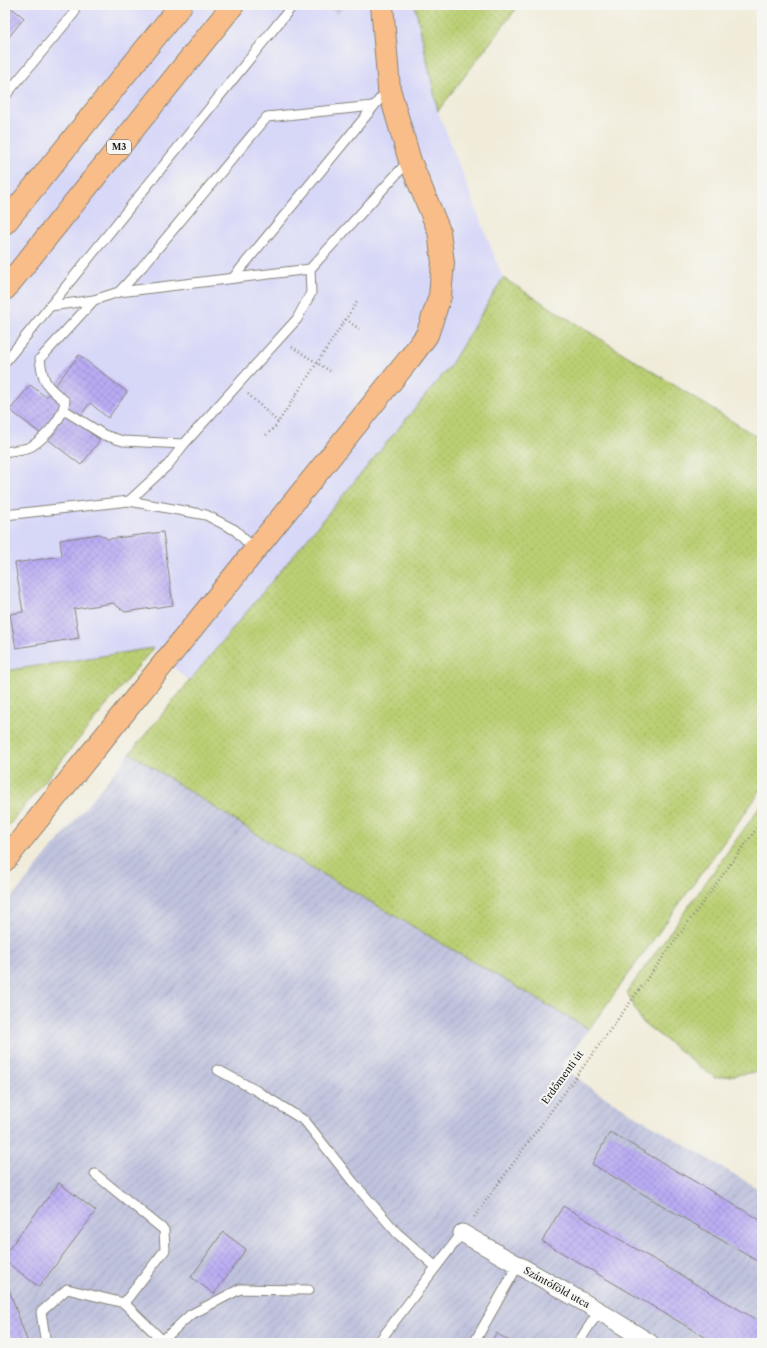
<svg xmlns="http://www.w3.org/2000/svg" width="767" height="1348" viewBox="0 0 767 1348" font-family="'Libre Caslon Text',serif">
<defs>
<pattern id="industrial-furrows" width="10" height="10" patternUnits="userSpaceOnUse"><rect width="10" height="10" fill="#bfc2dd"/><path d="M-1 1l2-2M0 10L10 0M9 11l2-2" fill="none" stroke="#a4a6bd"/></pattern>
<pattern id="grass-dots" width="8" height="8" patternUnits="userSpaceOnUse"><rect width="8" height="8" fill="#bacf73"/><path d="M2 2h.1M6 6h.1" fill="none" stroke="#9fb163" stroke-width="1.8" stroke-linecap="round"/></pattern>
<pattern id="building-cross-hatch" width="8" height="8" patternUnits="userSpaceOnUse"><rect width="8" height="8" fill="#baacf3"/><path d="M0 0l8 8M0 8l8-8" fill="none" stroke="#9f93d0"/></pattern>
</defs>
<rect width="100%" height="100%" fill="#f6f6f2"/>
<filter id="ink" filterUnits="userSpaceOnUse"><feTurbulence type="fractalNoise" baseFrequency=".025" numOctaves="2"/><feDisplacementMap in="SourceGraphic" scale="8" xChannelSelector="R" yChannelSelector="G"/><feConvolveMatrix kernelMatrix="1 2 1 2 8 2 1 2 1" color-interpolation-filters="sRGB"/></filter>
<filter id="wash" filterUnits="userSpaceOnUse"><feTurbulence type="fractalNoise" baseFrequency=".012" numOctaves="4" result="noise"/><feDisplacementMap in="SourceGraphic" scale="16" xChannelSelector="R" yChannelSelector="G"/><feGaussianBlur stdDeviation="0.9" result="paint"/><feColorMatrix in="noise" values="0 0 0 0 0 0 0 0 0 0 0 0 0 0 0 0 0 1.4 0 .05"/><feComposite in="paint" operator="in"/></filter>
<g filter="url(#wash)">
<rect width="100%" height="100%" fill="#f1ecda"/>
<!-- built -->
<path fill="#d7d7f8" d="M 5,5 L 415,5 L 438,111 L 503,278 L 450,366 L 189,681 L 153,648 L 5,671 Z"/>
<!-- industrial -->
<g fill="url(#industrial-furrows)">
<path d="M 326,5 L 345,5 L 337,14 Z"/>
<path d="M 130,753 L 280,849 L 589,1029 L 561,1066 L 595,1091 L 762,1191 L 762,1343 L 5,1343 L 5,906 Z"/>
</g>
<!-- grass -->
<g fill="url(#grass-dots)" stroke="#6b7648">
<path d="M 415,5 L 519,5 L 438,111 Z"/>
<path d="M 503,278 L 762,440 L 762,789 L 589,1029 L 280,849 L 130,753 L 450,366 Z"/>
<path d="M 153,648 L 5,830 L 5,671 Z"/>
<path d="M 762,804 L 762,1071 L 715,1078 L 641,1021 L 627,992 Z"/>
</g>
<g id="blocks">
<!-- building -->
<g fill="url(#building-cross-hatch)">
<path d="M 5,5 L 8,5 L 24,18 L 5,42 Z"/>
<path d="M 79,355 L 127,392 L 108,418 L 90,403 L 76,422 L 100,440 L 81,465 L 10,410 L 30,385 L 46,397 Z"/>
<path d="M 163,532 L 173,605 L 125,612 L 113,603 L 74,609 L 79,638 L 16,648 L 10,614 L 23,612 L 15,563 L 62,556 L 60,540 L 99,534 L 108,539 Z"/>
<path d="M 610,1132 L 762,1221 L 762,1264 L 592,1164 Z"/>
<path d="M 59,1183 L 96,1211 L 39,1287 L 5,1261 L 5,1254 Z"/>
<path d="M 563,1206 L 762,1323 L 762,1343 L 715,1343 L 542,1241 Z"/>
<path d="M 223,1232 L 246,1249 L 214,1294 L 191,1277 Z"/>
<path d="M 5,1284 L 7,1284 L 28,1343 L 5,1343 Z"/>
<path d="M 496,1333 L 513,1343 L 491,1343 Z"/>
</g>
</g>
</g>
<g filter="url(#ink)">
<use href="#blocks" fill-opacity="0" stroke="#86847b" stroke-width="1"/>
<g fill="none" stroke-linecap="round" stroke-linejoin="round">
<!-- lane casing -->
<g stroke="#86847b" stroke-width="11">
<g id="lane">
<path d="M 5,96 L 74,13 L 74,5"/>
<path d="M 233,278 L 388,89"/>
<path d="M 119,292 L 142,267 L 267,117 L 373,106"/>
<path d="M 50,306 L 94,300 L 119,292 L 310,269"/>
<path d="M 5,362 L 293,5"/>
<path d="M 64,410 L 104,435 L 123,441 L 184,444"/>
<path d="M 5,452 C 13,450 26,450 32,446 C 47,436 63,418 65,401 C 46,386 43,383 40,359 L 94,300"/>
<path d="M 129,501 L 206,515 L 235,530 L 255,550"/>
<path d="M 5,515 L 129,501 L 168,465 L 184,444 L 297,319 L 311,293 L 310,269 L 404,166 L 410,161"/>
<path d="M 218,1070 L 257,1091 L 305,1121 L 353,1182 L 397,1233 L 436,1267"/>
<path d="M 95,1174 L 164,1230 L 165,1250 L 124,1303"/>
<path d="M 45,1338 L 41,1312 L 67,1289 L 124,1303 L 165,1343"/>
<path d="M 160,1343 L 190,1315 L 240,1289 L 309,1290"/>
<path d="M 378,1343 L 462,1233"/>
<path d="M 474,1343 L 518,1265"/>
<path d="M 578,1343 L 599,1311"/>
</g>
</g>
<!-- street casing -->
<g stroke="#86847b" stroke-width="19">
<path id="street" d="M 462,1233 L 599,1311 L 650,1343"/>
</g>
<!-- highway casing -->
<g stroke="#86847b" stroke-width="24">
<g id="highway">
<path d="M 5,223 L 181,5"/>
<path d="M 5,289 L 233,5"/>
<path d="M 5,860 L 410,358 L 427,335 L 440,296 L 443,263 L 439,231 L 410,161 L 389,89 L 382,5"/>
</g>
</g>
<!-- path -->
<g stroke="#86847b" stroke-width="2.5" stroke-dasharray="1 3" stroke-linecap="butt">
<path d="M 346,319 L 359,329"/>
<path d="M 292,347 L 330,371"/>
<path d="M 248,394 L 278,422"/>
<path d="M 266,435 L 275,427 L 357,302"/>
<path d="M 474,1217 L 762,821"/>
</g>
<!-- lane -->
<use href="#lane" stroke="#fff" stroke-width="9"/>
<!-- street -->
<use href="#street" stroke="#fff" stroke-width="17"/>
<!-- highway -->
<use href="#highway" stroke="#f8bd89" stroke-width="22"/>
</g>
</g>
<g text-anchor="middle" stroke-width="4" stroke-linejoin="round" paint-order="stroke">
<!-- shield labels -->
<rect fill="#f6f6f2" stroke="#5d5d5c" stroke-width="1" x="107" y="140" width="24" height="14" rx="3"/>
<g font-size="9" font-weight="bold" fill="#1c1c1c">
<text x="119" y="150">M3</text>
</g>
<!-- street labels -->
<g font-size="10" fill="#1c1c1c" stroke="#f6f6f2">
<text transform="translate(562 1077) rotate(-54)" y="4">Erdőmenti út</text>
<text transform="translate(557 1287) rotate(29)" y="4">Szántóföld utca</text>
</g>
</g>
<!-- margin -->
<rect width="767" height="1348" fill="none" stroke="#f6f6f2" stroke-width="20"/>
</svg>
